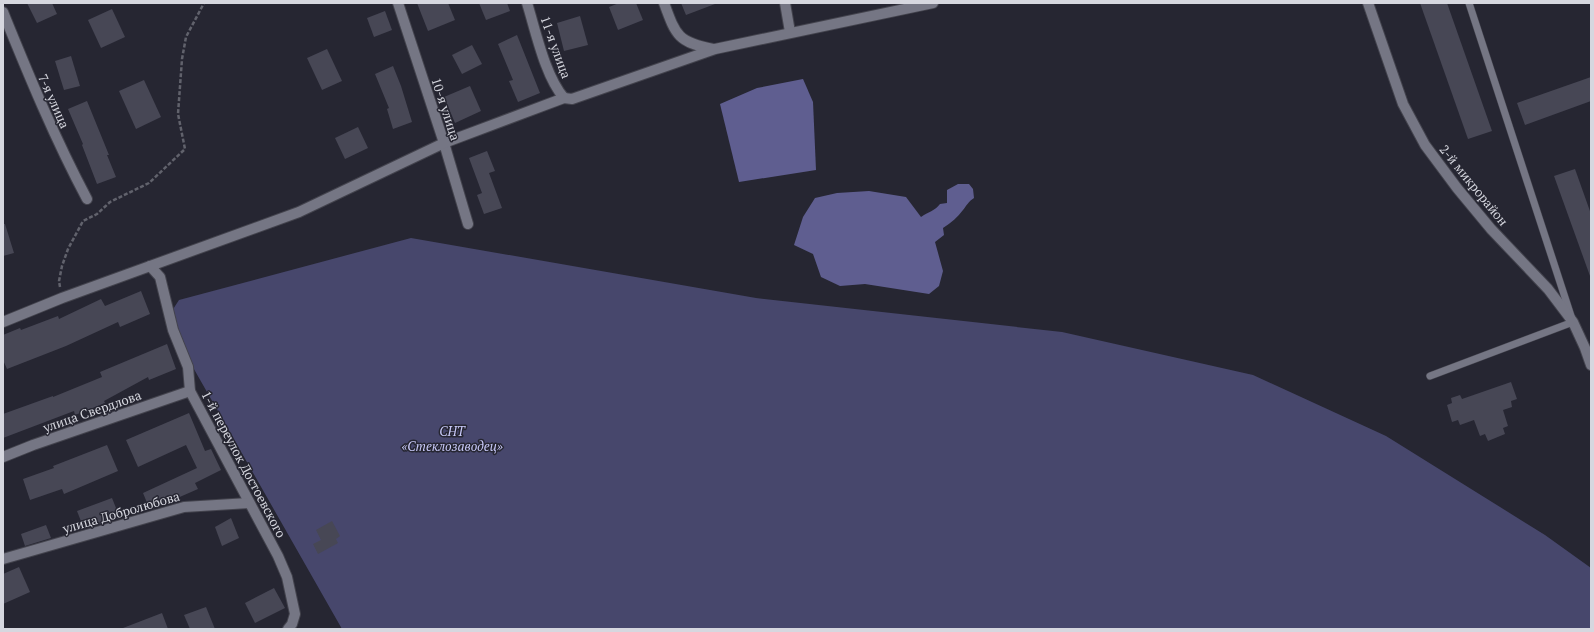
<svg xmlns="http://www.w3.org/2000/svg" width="1594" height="632" viewBox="0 0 1594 632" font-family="'PT Serif',serif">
<rect width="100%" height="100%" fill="#262632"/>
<!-- green -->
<path fill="#47476c" d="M 411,238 L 756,298 L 1062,332 L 1253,375 L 1386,436 L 1545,535 L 1591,568 L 1591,629 L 342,629 L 166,320 L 179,300 Z"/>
<!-- water -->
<g fill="#5f5e90">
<path d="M 803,79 L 813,102 L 816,170 L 739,182 L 720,104 L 757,88 Z"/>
<path d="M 958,184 L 969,184 L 973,189 L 974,198 C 968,202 967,205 963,210 C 958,217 951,223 943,228 L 944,235 L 935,242 L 943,271 L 939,286 L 929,294 L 865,284 L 840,286 L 821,277 L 813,254 L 794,245 L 803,217 L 815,198 L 837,193 L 869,191 L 906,197 L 921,217 C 928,212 935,211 940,204 L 947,203 L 947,190 Z"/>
</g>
<!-- building -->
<g fill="#474755">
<path d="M 27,3 L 52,3 L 57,14 L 37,23 Z"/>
<path d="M 417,3 L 448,3 L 455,20 L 428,31 Z"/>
<path d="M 479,3 L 507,3 L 510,11 L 486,20 Z"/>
<path d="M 619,3 L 636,3 L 643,20 L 618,30 L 609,7 Z"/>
<path d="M 681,3 L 715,3 L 715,4 L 686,15 Z"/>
<path d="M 1420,3 L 1447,3 L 1492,131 L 1468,139 Z"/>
<path d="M 112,9 L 125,37 L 101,48 L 88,20 Z"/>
<path d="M 385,11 L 392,30 L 374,37 L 367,18 Z"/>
<path d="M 580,16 L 588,45 L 564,51 L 557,23 Z"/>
<path d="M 517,35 L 540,93 L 518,102 L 509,81 L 513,80 L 498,44 Z"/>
<path d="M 472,45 L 482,64 L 462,74 L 452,55 Z"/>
<path d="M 327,49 L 342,81 L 322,90 L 307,58 Z"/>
<path d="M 71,56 L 80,86 L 64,90 L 55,61 Z"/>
<path d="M 393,66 L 401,86 L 412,122 L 393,129 L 387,109 L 389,108 L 375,74 Z"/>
<path d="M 1591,77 L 1591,101 L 1525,125 L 1517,103 Z"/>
<path d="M 144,80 L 161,117 L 136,129 L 119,91 Z"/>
<path d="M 470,86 L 481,111 L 455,123 L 444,97 Z"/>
<path d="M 87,101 L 109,155 L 107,155 L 116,177 L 97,184 L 82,145 L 83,144 L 68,109 Z"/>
<path d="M 358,127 L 368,148 L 345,159 L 335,138 Z"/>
<path d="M 487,151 L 495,171 L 489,173 L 502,208 L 484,214 L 477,195 L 482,193 L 469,158 Z"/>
<path d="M 1575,169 L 1591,214 L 1591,275 L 1590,276 L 1554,176 Z"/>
<path d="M 3,224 L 5,224 L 14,253 L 3,256 Z"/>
<path d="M 141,291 L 150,314 L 120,327 L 118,322 L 66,346 L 7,369 L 3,360 L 3,335 L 20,328 L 21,330 L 58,316 L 59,319 L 101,299 L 105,306 Z"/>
<path d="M 167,344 L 176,369 L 149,380 L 148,377 L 104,401 L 105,403 L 75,415 L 74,411 L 3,438 L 3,414 L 53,396 L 53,397 L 102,377 L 100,372 Z"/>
<path d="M 1511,382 L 1517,399 L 1511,401 L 1512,407 L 1503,410 L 1508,426 L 1503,428 L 1505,434 L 1488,441 L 1485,434 L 1480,436 L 1474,420 L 1460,425 L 1458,420 L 1452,422 L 1447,405 L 1452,403 L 1451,398 L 1460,395 L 1462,399 Z"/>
<path d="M 189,413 L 205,451 L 211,449 L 221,470 L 195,483 L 198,489 L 150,510 L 143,493 L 197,468 L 186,445 L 138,467 L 126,440 Z"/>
<path d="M 107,445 L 118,471 L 64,494 L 62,489 L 30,500 L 23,479 L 54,468 L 53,466 Z"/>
<path d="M 112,498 L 120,518 L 84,529 L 77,511 Z"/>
<path d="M 231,518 L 239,538 L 222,546 L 215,527 Z"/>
<path d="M 332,521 L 340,536 L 336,539 L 338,543 L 318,554 L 313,544 L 321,540 L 316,530 Z"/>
<path d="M 46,525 L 51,538 L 25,546 L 21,534 Z"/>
<path d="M 19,567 L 30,592 L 3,604 L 3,574 Z"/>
<path d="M 274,588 L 285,608 L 255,623 L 245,603 Z"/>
<path d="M 206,607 L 215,629 L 190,629 L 184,615 Z"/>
<path d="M 162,613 L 168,629 L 123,629 L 123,628 Z"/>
</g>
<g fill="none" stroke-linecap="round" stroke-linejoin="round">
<!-- lane casing -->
<g stroke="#43434d" stroke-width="8">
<path id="lane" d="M 1430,376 L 1573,322 L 1469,3"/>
</g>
<!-- street casing -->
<g stroke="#43434d" stroke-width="12">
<g id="street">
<path d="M 398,3 L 444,143 L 468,224"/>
<path d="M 527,3 C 536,32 545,76 564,98"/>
<path d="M 664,3 C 676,36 678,42 713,49"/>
<path d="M 785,3 L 790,32"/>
<path d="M 1368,3 L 1403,104 L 1425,145 L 1457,188 L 1491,229 L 1548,289 L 1573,322 L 1585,348 L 1591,365"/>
<path d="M 3,12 C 29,76 55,139 87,199"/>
<path d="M 150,266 L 160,277 L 173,330 L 188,367 L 190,391 L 278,556 L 287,577 L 295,614 L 292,624 L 288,629"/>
<path d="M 3,322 L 62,298 L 299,212 L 444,143 L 564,98 L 572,99 L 715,49 L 933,3"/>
<path d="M 3,457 L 33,445 L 190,391"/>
<path d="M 3,559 L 184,507 L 249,503"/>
</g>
</g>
<!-- path -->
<path stroke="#61626c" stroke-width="2.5" stroke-dasharray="4 2" stroke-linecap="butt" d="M 60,287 L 59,281 L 62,266 L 68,249 L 83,221 L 97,214 L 110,202 L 149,183 L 185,149 L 178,114 L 182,59 L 186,37 L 204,3"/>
<!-- lane -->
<use href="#lane" stroke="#757684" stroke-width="7"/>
<!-- street -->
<use href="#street" stroke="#757684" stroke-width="10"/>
</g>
<g text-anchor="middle" stroke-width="3" stroke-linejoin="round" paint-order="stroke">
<!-- street labels -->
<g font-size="13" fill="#d6d7df" stroke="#262632">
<text transform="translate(556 47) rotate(70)" y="5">11-я улица</text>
<text transform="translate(54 101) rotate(66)" y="5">7-я улица</text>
<text transform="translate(446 109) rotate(72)" y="5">10-я улица</text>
<text transform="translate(1474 185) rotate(51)" y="5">2-й микрорайон</text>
<text transform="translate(92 411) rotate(-19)" y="5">улица Свердлова</text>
<text transform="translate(244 464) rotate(62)" y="5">1-й переулок Достоевского</text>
<text transform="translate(121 512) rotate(-16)" y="5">улица Добролюбова</text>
</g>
<!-- park labels -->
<g font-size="13" font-style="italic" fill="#c9caf9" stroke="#262632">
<text x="452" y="436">СНТ<tspan x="452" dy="15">«Стеклозаводец»</tspan></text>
</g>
</g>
<!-- border -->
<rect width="1594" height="632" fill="none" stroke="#d6d7df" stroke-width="8"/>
</svg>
